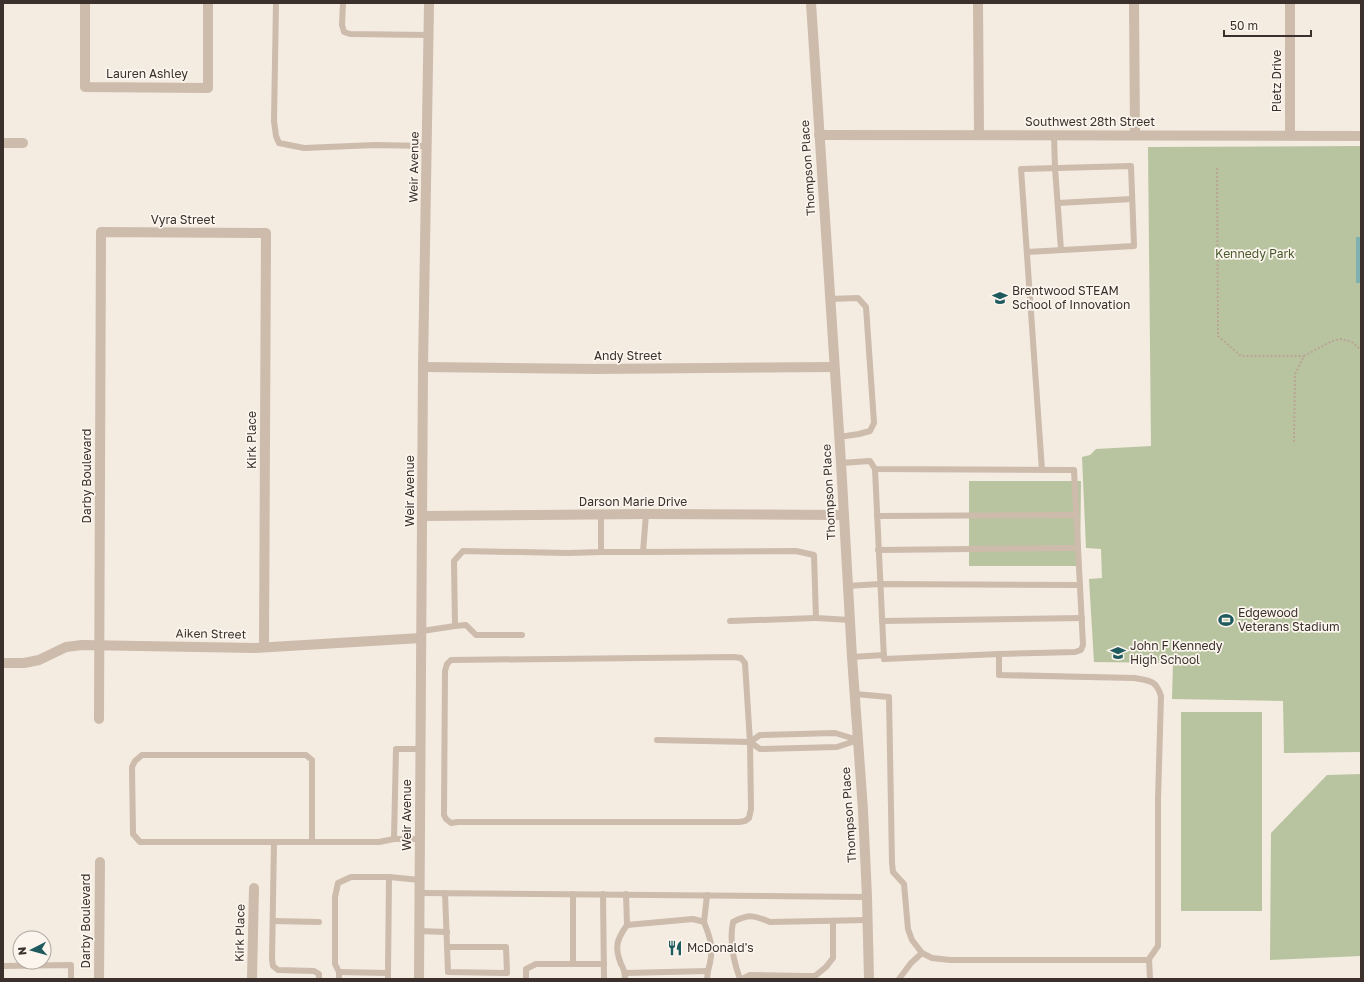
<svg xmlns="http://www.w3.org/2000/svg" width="1364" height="982" viewBox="0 0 1364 982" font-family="'Golos Text',sans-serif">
<rect width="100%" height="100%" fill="#f4ebe1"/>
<!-- green -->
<g fill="#b8c4a0">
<path d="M 1361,146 L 1361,752 L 1284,753 L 1283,701 L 1172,699 L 1173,663 L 1094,662 L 1089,579 L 1102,578 L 1101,549 L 1086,548 L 1082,457 L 1090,455 L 1096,449 L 1151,446 L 1148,147 Z"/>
<path d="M 969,481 L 1081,481 L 1080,566 L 969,566 Z"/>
<rect x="1181" y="712" width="81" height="199"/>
<path d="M 1361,774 L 1361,956 L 1270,960 L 1271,833 L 1327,775 Z"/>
</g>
<!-- water -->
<rect fill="#7fb0b2" x="1356" y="237" width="5" height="46"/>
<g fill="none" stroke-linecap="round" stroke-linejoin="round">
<!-- path -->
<g stroke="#b9a596" stroke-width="2" stroke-dasharray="2 2" stroke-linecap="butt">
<path d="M 1217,168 L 1218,336 L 1241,356 L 1304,356"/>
<path d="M 1294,442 L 1295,374 L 1304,356 L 1332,341 L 1341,339 L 1352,342 L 1361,350"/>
</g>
<!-- service -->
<g stroke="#cdbbac" stroke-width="6">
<path d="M 276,3 L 274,121 L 276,136 L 279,143 L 304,148 L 375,145 L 427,146"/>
<path d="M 343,3 L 342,25 L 344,32 L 350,34 L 428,35"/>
<path d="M 1054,135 L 1055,168 L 1061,250"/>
<path d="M 1058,203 L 1132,199"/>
<path d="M 1027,252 L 1134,246 L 1131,166 L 1021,169 L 1042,470"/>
<path d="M 830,299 L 858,298 L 866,307 L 874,423 L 870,431 L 859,434 L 839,437"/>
<path d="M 841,463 L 870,461 L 875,469 L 1074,470 L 1083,645 L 1081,650 L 1075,652 L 999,654 L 999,675 L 1135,678 C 1150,681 1156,680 1161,696 L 1158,800 L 1158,946 L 1149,959 L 1150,979"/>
<path d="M 875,469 L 884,659 L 999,654"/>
<path d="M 646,514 L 643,552 L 796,551 L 814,555 L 816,618 L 850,620"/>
<path d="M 877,516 L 1076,515"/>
<path d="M 878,550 L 1078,548"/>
<path d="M 601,552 L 643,552"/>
<path d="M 847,586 L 880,584 L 1080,585"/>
<path d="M 730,621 L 816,618"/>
<path d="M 882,621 L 1082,618"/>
<path d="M 455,626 L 466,625 L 476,635 L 522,635"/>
<path d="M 422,631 L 455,626 L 454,561 L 463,551 L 568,553 L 601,552 L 601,514"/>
<path d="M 734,657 L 741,658 L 745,663 L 750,742 L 751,809 L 749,818 L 745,821 L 739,822 L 458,822 L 451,823 L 446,819 L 444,815 L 445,671 L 447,664 L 451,660 Z"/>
<path d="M 852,657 L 884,655"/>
<path d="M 855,694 L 889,697 L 892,863 L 893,872 L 904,884 L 908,929 L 912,940 L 922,953"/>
<path d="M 835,733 L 858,740 L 837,747 L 760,749 L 750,742 L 760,735 Z"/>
<path d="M 657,740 L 750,742"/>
<path d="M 419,839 L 394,839 L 396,749 L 420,749"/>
<path d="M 274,842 L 140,842 L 133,834 L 132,767 L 135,761 L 142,755 L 306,755 L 312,760 L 312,842"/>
<path d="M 420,893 L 867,897"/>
<path d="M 445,893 L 448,972 L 507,973 L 506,947 L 447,947"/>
<path d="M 603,894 L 604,979"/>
<path d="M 626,894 L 627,925"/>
<path d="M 273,921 L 319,922"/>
<path d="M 704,922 L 707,895"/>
<path d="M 419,931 L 447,932"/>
<path d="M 573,964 L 573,894"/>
<path d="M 3,966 L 71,965 L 71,979"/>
<path d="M 339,972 L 388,973 L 388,979"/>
<path d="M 388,973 L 389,877"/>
<path d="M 625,973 L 708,971 L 707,979"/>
<path d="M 319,979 L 319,974 L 314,971 L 278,970 L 273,966 L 272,959 L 274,842 L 379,842 L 394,839"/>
<path d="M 339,979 L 339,972 L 335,964 L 335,897 L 338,883 L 351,877 L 389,877 L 420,880"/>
<path d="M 526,979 L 526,969 L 536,964 L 604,964"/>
<path d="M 625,979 C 625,973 624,969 621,964 C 614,947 617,939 627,925 L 693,919 L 704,922 C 712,942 714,950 708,971"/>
<path d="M 740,979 C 733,960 729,942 733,922 C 749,914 753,915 770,922 L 867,920"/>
<path d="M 742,979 L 750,975 L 804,976"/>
<path d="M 804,979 L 804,976 L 815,976 L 826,967 L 833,958 L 833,921"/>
<path d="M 899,979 L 911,963 L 922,953 L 932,958 L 950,960 L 1149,960"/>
</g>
<!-- minor -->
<g stroke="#cdbbac" stroke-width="10">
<path d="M 85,3 L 85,87 L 208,88 L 208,3"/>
<path d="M 978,3 L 979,134"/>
<path d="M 1134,3 L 1135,135"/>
<path d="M 1290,3 L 1290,135"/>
<path d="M 819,135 L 1361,136"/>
<path d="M 3,143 L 23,143"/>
<path d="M 423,367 L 595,369 L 834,367"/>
<path d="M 423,516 L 646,514 L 843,515"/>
<path d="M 3,663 L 24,663 L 39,660 L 66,647 L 82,645 L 255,648 L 421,638"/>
<path d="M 99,719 L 101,232 L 266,233 L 264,647"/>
<path d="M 99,979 L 100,862"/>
<path d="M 252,979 L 254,888"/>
<path d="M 419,979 L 423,367 L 429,3"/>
</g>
<!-- tertiary -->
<path stroke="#cdbbac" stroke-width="10" d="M 811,3 L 841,463 L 852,657 L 863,810 L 867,897 L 869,979"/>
</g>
<!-- icons -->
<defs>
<g id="school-bare" transform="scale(1.2)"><path d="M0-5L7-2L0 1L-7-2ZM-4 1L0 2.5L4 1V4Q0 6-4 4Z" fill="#1f5a5e" stroke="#fbf5ee" stroke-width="2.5" paint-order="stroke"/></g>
<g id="stadium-bare" transform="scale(1.2)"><path d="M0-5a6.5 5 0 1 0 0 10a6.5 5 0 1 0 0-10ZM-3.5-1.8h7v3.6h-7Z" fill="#1f5a5e" stroke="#fbf5ee" stroke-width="2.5" paint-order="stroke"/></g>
<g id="restaurant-bare" transform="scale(1.2)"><path d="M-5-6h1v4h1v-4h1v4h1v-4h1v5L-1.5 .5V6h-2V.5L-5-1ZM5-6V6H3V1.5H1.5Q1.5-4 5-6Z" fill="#1f5a5e" stroke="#fbf5ee" stroke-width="2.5" paint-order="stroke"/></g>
</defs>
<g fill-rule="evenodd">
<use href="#school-bare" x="1000" y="298"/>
<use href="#stadium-bare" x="1226" y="620"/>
<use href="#school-bare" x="1118" y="653"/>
<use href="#restaurant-bare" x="675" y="948"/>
</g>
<g text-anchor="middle" stroke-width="3.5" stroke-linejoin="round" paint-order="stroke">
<!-- street labels -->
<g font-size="12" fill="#3b302b" stroke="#fbf5ee">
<text x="147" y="78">Lauren Ashley</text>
<text transform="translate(1277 81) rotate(-90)" y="4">Pletz Drive</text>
<text x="1090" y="126">Southwest 28th Street</text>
<text transform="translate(414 167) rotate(-89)" y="4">Weir Avenue</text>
<text transform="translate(808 168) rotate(-94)" y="4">Thompson Place</text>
<text x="183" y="224">Vyra Street</text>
<text x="628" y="360">Andy Street</text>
<text transform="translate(252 440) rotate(-90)" y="4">Kirk Place</text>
<text transform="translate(87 476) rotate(-90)" y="4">Darby Boulevard</text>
<text transform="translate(410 491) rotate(-90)" y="4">Weir Avenue</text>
<text transform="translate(829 492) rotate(-93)" y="4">Thompson Place</text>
<text x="633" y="506">Darson Marie Drive</text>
<text transform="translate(211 634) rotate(1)" y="4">Aiken Street</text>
<text transform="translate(407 815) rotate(-90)" y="4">Weir Avenue</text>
<text transform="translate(849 815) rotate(-94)" y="4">Thompson Place</text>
<text transform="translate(86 921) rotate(-90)" y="4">Darby Boulevard</text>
<text transform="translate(240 933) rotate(-89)" y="4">Kirk Place</text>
</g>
<!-- park labels -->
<g font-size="12" fill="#4a5a2e" stroke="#fbf5ee">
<text x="1255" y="258">Kennedy Park</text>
</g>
<!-- poi labels -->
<g font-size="12" fill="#3b302b" stroke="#fbf5ee" text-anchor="start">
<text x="1012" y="295">Brentwood STEAM<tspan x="1012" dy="14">School of Innovation</tspan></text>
<text x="1238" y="617">Edgewood<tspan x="1238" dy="14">Veterans Stadium</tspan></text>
<text x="1130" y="650">John F Kennedy<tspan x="1130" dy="14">High School</tspan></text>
<text x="687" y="952">McDonald's</text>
</g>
</g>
<!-- border -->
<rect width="1364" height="982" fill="none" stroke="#3b302b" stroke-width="8"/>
<!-- north arrow -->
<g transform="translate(32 950) rotate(264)"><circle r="19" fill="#fbf5ee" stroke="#aea6a0"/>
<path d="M0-3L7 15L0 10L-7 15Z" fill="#1f5a5e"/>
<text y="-6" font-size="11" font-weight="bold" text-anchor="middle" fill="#3b302b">N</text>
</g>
<!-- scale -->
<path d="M1224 30v6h87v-6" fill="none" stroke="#3b302b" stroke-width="2"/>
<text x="1230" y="30" font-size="12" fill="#3b302b" stroke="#fbf5ee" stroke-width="3" paint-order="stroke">50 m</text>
</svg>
